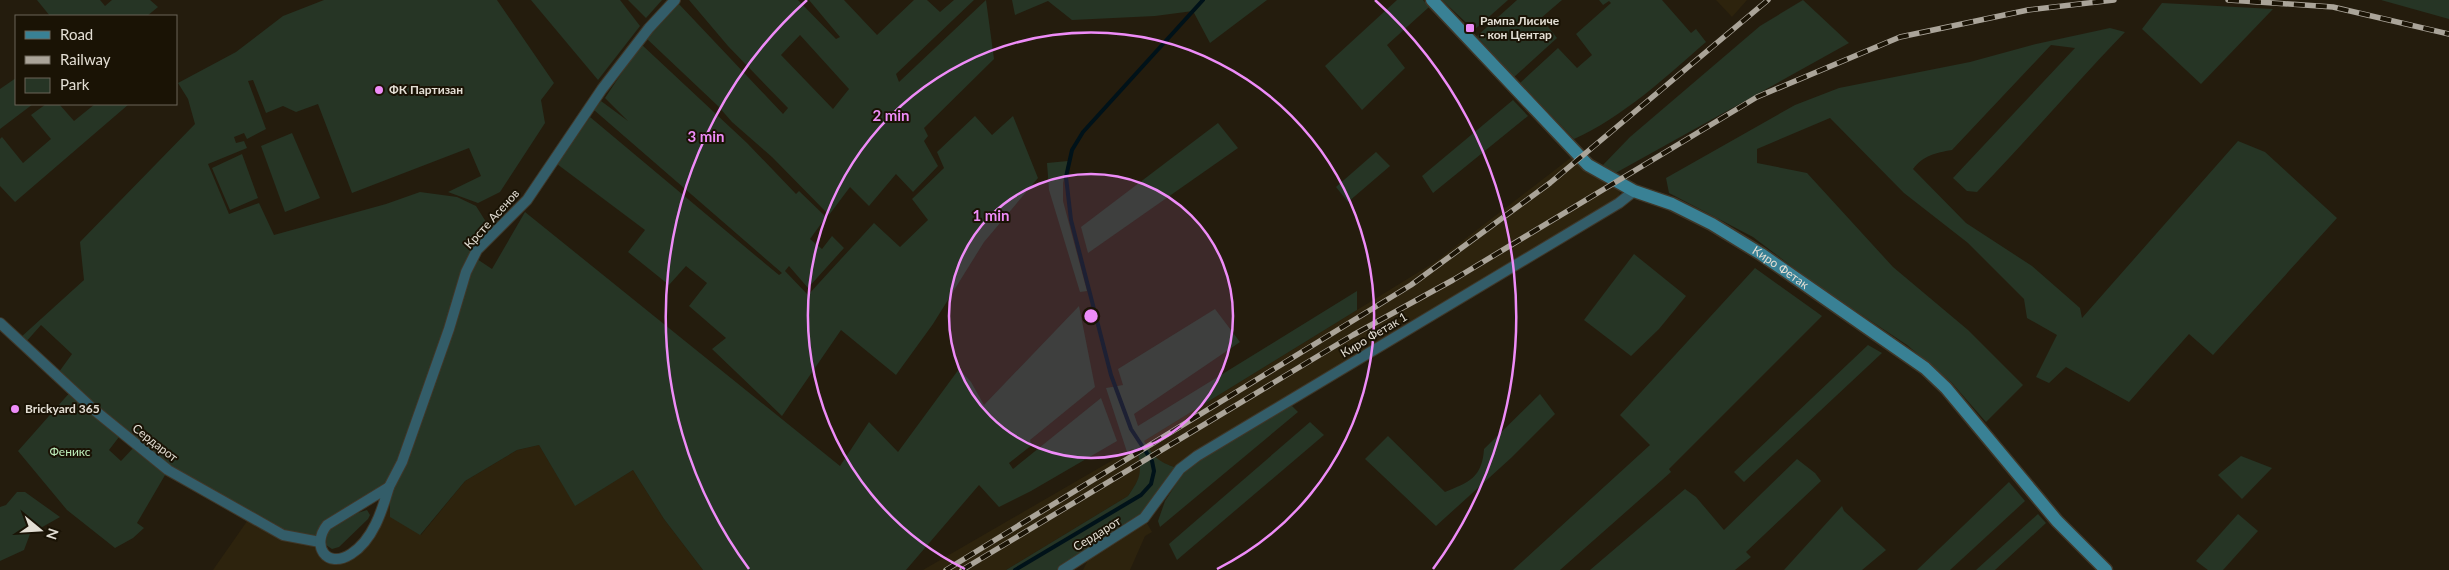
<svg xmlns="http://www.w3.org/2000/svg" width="2449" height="570" viewBox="0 0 2449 570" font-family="Lato,sans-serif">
<rect width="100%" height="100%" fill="#241c0d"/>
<!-- built -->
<g fill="#2d230d">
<path d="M 1716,0 L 1747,0 L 1732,17 Z"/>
<path d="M 1577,153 L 1620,189 L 1619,203 L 1180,469 L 1160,462 L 1152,455 L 1144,441 L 1435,262 Z"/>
<path d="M 539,445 L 575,505 L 633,470 L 664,519 L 703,570 L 213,570 L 250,517 L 320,542 L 323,554 L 338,559 L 370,534 L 389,487 L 421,535 L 465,481 L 517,450 Z"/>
<path d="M 1132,449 L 1138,453 L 1142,471 L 1140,478 L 1128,496 L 1006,570 L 923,570 Z"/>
<path d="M 1144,518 L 1152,532 L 1145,536 L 1130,570 L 1083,570 L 1092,552 Z"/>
</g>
<!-- green -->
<g fill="#263525" fill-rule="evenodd">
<path d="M 37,0 L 100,0 L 105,6 L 112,0 L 150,0 L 158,7 L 147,16 L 50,16 Z"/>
<path d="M 324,0 L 497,0 L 554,83 L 541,100 L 545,123 L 500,192 L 478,203 L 448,192 L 481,176 L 469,148 L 352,193 L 318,104 L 296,112 L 283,106 L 266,113 L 253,80 L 248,81 L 266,129 L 247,139 L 244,133 L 234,137 L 236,143 L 244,141 L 247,148 L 208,164 L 229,214 L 259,203 L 274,235 L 386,204 L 420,192 L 457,197 L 476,206 L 493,233 L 477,250 L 389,487 L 339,517 L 320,542 L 292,538 L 168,470 L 137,523 L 144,528 L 133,538 L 115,548 L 67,510 L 18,451 L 72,390 L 56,376 L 72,354 L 41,325 L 25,343 L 20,338 L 84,280 L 80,242 L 195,124 L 188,99 L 178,83 L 236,52 L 283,16 ZM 122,433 L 136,445 L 121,461 L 109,450 Z"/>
<path d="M 531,0 L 620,0 L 640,26 L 598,80 Z"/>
<path d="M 628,0 L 662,0 L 646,18 Z"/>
<path d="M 689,0 L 798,0 L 836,39 L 840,37 L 809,0 L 844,0 L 877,35 L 914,0 L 927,0 L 940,12 L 954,0 L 974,0 L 896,74 L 899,82 L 986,0 L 994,59 L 924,128 L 928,136 L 924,141 L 938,166 L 913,192 L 896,174 L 869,206 L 850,187 L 829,215 L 772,157 L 732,122 L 718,106 L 646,38 L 678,3 L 783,114 L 788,108 L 728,46 ZM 800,35 L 849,89 L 833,109 L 781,55 Z"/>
<path d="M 1012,0 L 1267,0 L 1210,43 L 1193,11 L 1155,16 L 1072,20 L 1048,1 L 1015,15 Z"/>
<path d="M 1397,0 L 1423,0 L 1429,7 L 1387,45 L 1405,68 L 1362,110 L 1325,66 Z"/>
<path d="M 1442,0 L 1508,0 L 1474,30 Z"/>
<path d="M 1517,0 L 1562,0 L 1541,18 L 1557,38 L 1513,78 L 1477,36 Z"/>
<path d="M 1599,0 L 1662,0 L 1691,33 L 1696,29 L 1706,42 C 1666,77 1623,117 1574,139 L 1520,83 L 1558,48 L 1577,68 L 1592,55 L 1576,34 L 1611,3 L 1609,1 L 1603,5 Z"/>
<path d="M 1803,0 L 1849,43 L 1612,175 L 1602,166 L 1630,137 L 1760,26 Z"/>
<path d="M 2381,0 L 2449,0 L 2449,19 Z"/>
<path d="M 2162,3 L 2273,9 L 2201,84 L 2142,29 Z"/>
<path d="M 2110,28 L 2125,32 C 2075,84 2028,139 1977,192 L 1967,191 L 1953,178 L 2075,48 L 2051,45 L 1952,150 C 1935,153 1924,155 1913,169 L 1966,223 L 2032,266 L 2080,308 L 2082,318 L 2238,141 L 2265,152 L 2337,218 L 2213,355 L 2189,334 L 2129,402 L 2066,367 L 2049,383 L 2036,377 L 2057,335 L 2027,318 L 2024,299 L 1968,243 L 1904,193 L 1830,118 L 1757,149 L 1757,163 L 1807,173 L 1893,267 L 1968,330 L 2023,385 L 1986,422 L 1951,382 L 1907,345 L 1812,282 L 1753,237 L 1669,193 L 1666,178 L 1795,105 L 1839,88 L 1970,62 L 2036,44 Z"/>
<path d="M 641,44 L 747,143 L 796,194 L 799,191 L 826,217 L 810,239 L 822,249 L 832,236 L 844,248 L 808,288 L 789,266 L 785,271 L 808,295 L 874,223 L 900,247 L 928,220 L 912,199 L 944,168 L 937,152 L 975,116 L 992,135 L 1013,116 L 1038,178 L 984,242 L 933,324 L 896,375 L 841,330 L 782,416 L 712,349 L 726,338 L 689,306 L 707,283 L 686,266 L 669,285 L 628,252 L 645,230 L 557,164 L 590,117 L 756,256 L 779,275 L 782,273 L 594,110 L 601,101 L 628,121 L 605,98 Z"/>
<path d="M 16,78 L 16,104 L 33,104 L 0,129 L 0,89 Z"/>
<path d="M 1513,100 L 1528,116 L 1433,193 L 1422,176 Z"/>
<path d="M 46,104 L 59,104 L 74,121 L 95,104 L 129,104 L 15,202 L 0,186 L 0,139 L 2,137 L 23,163 L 51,139 L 31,115 Z"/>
<path d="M 1218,123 L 1238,148 L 1088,253 L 1081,227 Z"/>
<path d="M 292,133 L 320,198 L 285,212 L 261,146 Z"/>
<path d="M 1376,152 L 1390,166 L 1348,202 L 1336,187 Z"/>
<path d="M 242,154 L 258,198 L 230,210 L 212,168 Z"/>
<path d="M 1068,161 L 1063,183 L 1063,201 L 1087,291 L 1080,292 L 1049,190 L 1047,163 Z"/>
<path d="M 525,212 L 840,466 L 869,422 L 898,452 L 959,369 L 971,382 L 984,405 L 1079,306 L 1095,387 L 1030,440 L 1032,445 L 1009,463 L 1013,469 L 1101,398 L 1117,441 L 1031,491 L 999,507 L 979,485 L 906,570 L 703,570 L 664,519 L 633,470 L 575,506 L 539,445 L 517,450 L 465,481 L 420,535 L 390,517 L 390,495 L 468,273 L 477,259 L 492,269 Z"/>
<path d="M 1634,254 L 1686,296 L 1659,329 L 1631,356 L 1584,320 Z"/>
<path d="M 1755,268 L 1822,316 L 1669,469 L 1671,472 L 1560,570 L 1513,570 L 1650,445 L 1620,415 Z"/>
<path d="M 1357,291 L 1357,310 L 1144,441 C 1156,460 1159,462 1180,469 L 1144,518 L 1063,570 L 1006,570 L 1128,496 C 1140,478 1142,475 1138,453 L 1132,449 L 1127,452 L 1106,388 L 1123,385 L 1118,369 L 1215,309 L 1240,342 L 1134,414 L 1138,426 Z"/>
<path d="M 1868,345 L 1882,353 L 1744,482 L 1734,472 Z"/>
<path d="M 1540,394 L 1555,414 L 1511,458 L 1436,526 L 1365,459 L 1388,436 L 1445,492 C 1469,482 1482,478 1484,449 Z"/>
<path d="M 1291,405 L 1298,412 L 1160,527 L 1158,521 L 1165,501 L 1187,467 Z"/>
<path d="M 1310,422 L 1324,435 L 1177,560 L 1169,544 Z"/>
<path d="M 2241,456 L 2272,468 L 2242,499 L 2218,475 Z"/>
<path d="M 1797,459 L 1815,473 L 1821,481 L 1746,552 L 1751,557 L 1735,570 L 1590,570 L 1685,489 L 1696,497 L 1724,530 Z"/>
<path d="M 2009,482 L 2025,501 L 1950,570 L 1917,570 Z"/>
<path d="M 17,492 L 25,492 L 60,517 L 30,534 L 24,550 L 0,561 L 0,507 L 6,505 Z"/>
<path d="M 1842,506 L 1844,511 L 1886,550 L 1862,570 L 1784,570 Z"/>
<path d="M 367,510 L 370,515 L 368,519 L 339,547 L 332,549 L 326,545 L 327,530 L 351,515 Z"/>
<path d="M 2038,514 L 2046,523 L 1995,570 L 1976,570 Z"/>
<path d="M 2238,514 L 2258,531 L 2223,570 L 2208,570 L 2196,561 Z"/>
</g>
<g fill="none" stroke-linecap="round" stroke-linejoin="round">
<!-- stream -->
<path stroke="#001219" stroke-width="4" d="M 1015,570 L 1141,495 L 1151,484 L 1154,471 L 1152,461 L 1131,429 L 1111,375 L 1071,220 L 1066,177 L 1072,150 L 1083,132 L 1203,0"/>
<!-- street casing -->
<g stroke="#3f3729" stroke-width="12">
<g id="street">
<path d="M 0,323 L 93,409 L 168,470 L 283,535 L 320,542"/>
<path d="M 389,487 L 402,462 L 449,329 L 466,272 L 477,250 L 527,200 L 602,89 L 649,28 L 675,0"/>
<path d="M 389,487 C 382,511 373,540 351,554 C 326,570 311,545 327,525 Z"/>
<path d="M 1063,570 L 1144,518 L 1180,469 L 1197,456 L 1619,203 L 1634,191"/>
</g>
</g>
<!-- secondary casing -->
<g stroke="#3f3729" stroke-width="15">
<g id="secondary">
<path id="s1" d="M 1432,0 L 1588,165 L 1634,191 L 1672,204 L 1712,224 L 1761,254 L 1925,368 L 1946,388 L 2057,521 L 2106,570"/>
</g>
</g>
<!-- street -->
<use href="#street" stroke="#335d69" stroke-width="10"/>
<!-- secondary -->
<use href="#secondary" stroke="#398195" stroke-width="12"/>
<!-- rail casing -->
<g stroke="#aaa499" stroke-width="5.5">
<g id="rail">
<path d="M 2228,0 L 2333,7 L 2449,34"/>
<path d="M 946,570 L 1411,285 L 1550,183 L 1768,0"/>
<path d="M 962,570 L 1353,335 L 1453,280 L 1757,97 L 1900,37 L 2028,10 L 2114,0"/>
</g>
</g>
<!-- rail -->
<use href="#rail" stroke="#1a1305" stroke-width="4" stroke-dasharray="11" stroke-linecap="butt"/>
</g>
<!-- distance rings -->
<circle cx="1091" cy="316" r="142" fill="#ee8cf8" fill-opacity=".12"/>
<g fill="none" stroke="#ee8cf8" stroke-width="2.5">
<circle cx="1091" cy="316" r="142"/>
<path d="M965 569A283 283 0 1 1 1217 569"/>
<path d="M749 569A425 425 0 0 1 807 0M1375 0A425 425 0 0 1 1433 569"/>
</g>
<!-- markers -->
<g fill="#ee8cf8" stroke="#1a1305" stroke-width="2">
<rect x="1465" y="23" width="10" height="10" rx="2.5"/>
<circle cx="379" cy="90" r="5"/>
<circle cx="15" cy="409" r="5"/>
</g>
<g text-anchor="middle" stroke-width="4" stroke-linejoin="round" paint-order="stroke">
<!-- poi labels -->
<g font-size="12" font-weight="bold" fill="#e3ded4" stroke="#1a1305" text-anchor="start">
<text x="1480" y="25">Рампа Лисиче<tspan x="1480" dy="14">- кон Центар</tspan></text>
<text x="389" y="94">ФК Партизан</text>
<text x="25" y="413">Brickyard 365</text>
</g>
<!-- street labels -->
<g font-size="12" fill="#e3ded4" stroke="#1a1305">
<text transform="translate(492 219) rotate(-48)" y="4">Крсте Асенов</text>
<text dy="4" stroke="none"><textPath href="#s1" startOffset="446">Киро Фетак</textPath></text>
<text transform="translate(1374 335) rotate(-31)" y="4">Киро Фетак 1</text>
<text transform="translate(155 443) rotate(38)" y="4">Сердарот</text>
<text transform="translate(1097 534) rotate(-32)" y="4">Сердарот</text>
</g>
<!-- park labels -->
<g font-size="12" fill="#beedba" stroke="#1a1305">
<text x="70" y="456">Феникс</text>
</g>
</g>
<circle cx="1091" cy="316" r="8" fill="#ee8cf8" stroke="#1a1305" stroke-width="2.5"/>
<g font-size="15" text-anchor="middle" font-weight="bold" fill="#ee8cf8" stroke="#1a1305" stroke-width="4" stroke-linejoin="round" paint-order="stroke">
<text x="891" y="121">2 min</text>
<text x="706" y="142">3 min</text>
<text x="991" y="221">1 min</text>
</g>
<!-- legend -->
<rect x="15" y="15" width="162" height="90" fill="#1a1305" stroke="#6a6458"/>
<rect x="25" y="31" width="25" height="8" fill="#398195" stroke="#6a6458"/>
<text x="60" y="40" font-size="15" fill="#e3ded4">Road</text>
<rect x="25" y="56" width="25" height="8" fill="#aaa499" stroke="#6a6458"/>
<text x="60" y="65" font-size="15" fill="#e3ded4">Railway</text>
<rect x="25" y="78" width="25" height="15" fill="#263525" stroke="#6a6458"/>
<text x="60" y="90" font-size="15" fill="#e3ded4">Park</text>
<!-- north arrow -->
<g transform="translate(40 530) rotate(108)" stroke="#1a1305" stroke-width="4" paint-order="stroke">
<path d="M0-4L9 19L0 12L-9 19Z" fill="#e3ded4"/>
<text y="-8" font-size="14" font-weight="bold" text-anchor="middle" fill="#e3ded4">N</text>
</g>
</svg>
